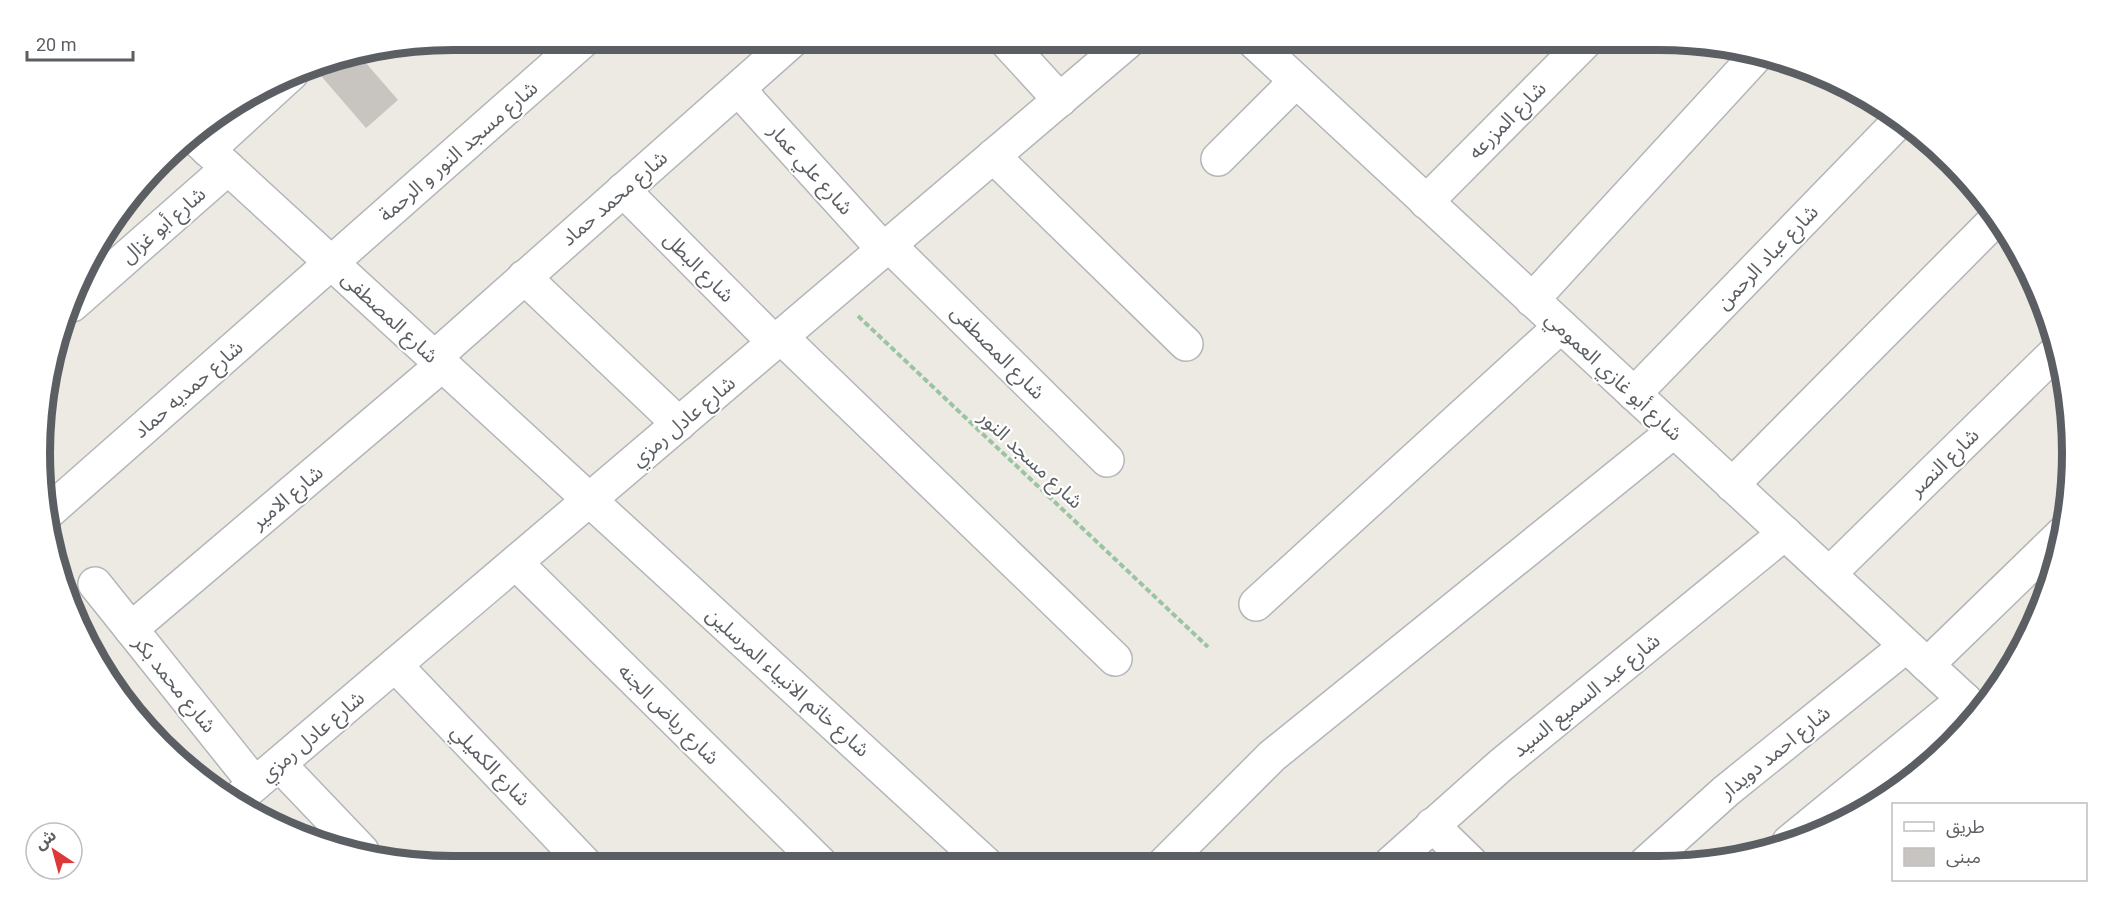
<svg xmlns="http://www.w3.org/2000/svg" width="2111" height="905" viewBox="0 0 2111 905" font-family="Roboto,'Noto Sans Arabic',sans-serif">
<rect width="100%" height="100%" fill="#edeae3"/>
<!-- building -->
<path fill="#c8c5c0" d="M 359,55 L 398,100 L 366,128 L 316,70 L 328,60 Z"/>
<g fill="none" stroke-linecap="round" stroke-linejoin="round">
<!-- minor casing -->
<g stroke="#b3b6b9" stroke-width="36">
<g id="minor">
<path d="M 1004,39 L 1060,100"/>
<path d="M 738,89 L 884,250"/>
<path d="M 191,134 L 986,864"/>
<path d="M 208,150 L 292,73"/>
<path d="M 993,156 L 1186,344"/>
<path d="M 1218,159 L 1296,81"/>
<path d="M 623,190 L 775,343"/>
<path d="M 1426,202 L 1588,39"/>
<path d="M 889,245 L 1107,460"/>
<path d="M 524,277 L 679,424"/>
<path d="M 1532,300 L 1757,55"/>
<path d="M 72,305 L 228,168"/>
<path d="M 781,337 L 1115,659"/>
<path d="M 434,358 L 794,39"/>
<path d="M 1634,394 L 1900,120"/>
<path d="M 1732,485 L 1997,218"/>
<path d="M 45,515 L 585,39"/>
<path d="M 516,563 L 822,865"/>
<path d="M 1829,574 L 2059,349"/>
<path d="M 95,584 L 255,784"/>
<path d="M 1256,604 L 1561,326"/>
<path d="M 131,629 L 442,365"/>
<path d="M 395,665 L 587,866"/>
<path d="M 1927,665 L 2062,534"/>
<path d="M 279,764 L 362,851"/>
<path d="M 234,802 L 1131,39"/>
<path d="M 1432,825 L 1471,863"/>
<path d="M 1789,842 L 1964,699"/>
<path d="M 1391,863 L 1501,765 L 1785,533"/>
<path d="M 1646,863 L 1726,791 L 1906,646"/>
<path d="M 1164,864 L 1272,756 L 1674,431"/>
</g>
</g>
<!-- tertiary casing -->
<g stroke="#b3b6b9" stroke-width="36">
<path id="tertiary" d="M 1251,39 L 1978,712"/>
</g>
<!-- path -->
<path stroke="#9bc4a3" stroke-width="4" stroke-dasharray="6 3" stroke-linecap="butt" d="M 858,316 L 1208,647"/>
<!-- minor -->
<use href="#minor" stroke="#fff" stroke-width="33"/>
<!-- tertiary -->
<use href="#tertiary" stroke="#fff" stroke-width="33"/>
</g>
<g text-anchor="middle" stroke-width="4.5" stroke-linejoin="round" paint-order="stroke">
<!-- street labels -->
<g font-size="20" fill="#5b5f63" stroke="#fff">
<text transform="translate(1507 120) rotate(-45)" y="7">شارع المزرعه</text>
<text transform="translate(458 151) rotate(-41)" y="7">شارع مسجد النور و الرحمة</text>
<text transform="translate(811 169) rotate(48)" y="7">شارع علي عمار</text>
<text transform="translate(614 198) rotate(-41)" y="7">شارع محمد حماد</text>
<text transform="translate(163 225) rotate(-41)" y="7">شارع أبو غزال</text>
<text transform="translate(1767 257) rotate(-46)" y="7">شارع عباد الرحمن</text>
<text transform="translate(699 267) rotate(45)" y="7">شارع البطل</text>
<text transform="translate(390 317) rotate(43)" y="7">شارع المصطفى</text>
<text transform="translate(998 352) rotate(45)" y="7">شارع المصطفى</text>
<text transform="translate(1614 376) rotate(43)" y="7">شارع أبو غازي العمومي</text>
<text transform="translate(188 389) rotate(-41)" y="7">شارع حمديه حماد</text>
<text transform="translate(683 421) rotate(-40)" y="7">شارع عادل رمزي</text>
<text transform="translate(1031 459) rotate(43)" y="7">شارع مسجد النور</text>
<text transform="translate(1944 462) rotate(-44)" y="7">شارع النصر</text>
<text transform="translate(287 497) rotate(-40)" y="7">شارع الامير</text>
<text transform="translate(788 682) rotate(42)" y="7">شارع خاتم الانبياء المرسلين</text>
<text transform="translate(175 684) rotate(51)" y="7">شارع محمد بكر</text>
<text transform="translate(1586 695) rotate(-39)" y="7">شارع عبد السميع السيد</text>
<text transform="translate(669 714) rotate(45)" y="7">شارع رياض الجنه</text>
<text transform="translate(312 736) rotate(-40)" y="7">شارع عادل رمزي</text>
<text transform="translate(1775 752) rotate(-39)" y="7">شارع احمد دويدار</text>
<text transform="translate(491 765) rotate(46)" y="7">شارع الكميلي</text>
</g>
</g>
<!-- crop -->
<path d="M0 0H2111V905H0ZM453 50H1659A403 403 0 0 1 2062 453V453A403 403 0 0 1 1659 856H453A403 403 0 0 1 50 453V453A403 403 0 0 1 453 50Z" fill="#fff" fill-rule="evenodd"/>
<path fill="none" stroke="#5b5f63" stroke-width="8" d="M453 50H1659A403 403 0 0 1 2062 453V453A403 403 0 0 1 1659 856H453A403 403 0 0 1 50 453V453A403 403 0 0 1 453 50Z"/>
<!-- legend -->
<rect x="1892" y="803" width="195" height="78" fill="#ffffff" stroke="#bdbfc1" stroke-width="1.5"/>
<rect x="1904" y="822" width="30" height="9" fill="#ffffff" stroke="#bdbfc1" stroke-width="1.5"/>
<text x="1946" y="833" font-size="18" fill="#5b5f63">طريق</text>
<rect x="1904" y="848" width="30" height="18" fill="#c8c5c0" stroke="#bdbfc1" stroke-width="1.5"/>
<text x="1946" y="863" font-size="18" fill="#5b5f63">مبنى</text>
<!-- north arrow -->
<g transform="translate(54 851) rotate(324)"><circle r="28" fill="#ffffff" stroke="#bdbfc1" stroke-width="1.5"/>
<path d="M0-4.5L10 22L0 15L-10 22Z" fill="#de3838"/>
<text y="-9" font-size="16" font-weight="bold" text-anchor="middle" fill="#5b5f63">ش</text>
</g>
<!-- scale -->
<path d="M27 51v9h106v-9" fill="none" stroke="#5b5f63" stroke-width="3"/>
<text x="36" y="51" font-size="18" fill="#5b5f63" stroke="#ffffff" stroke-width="4.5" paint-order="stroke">20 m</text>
</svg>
